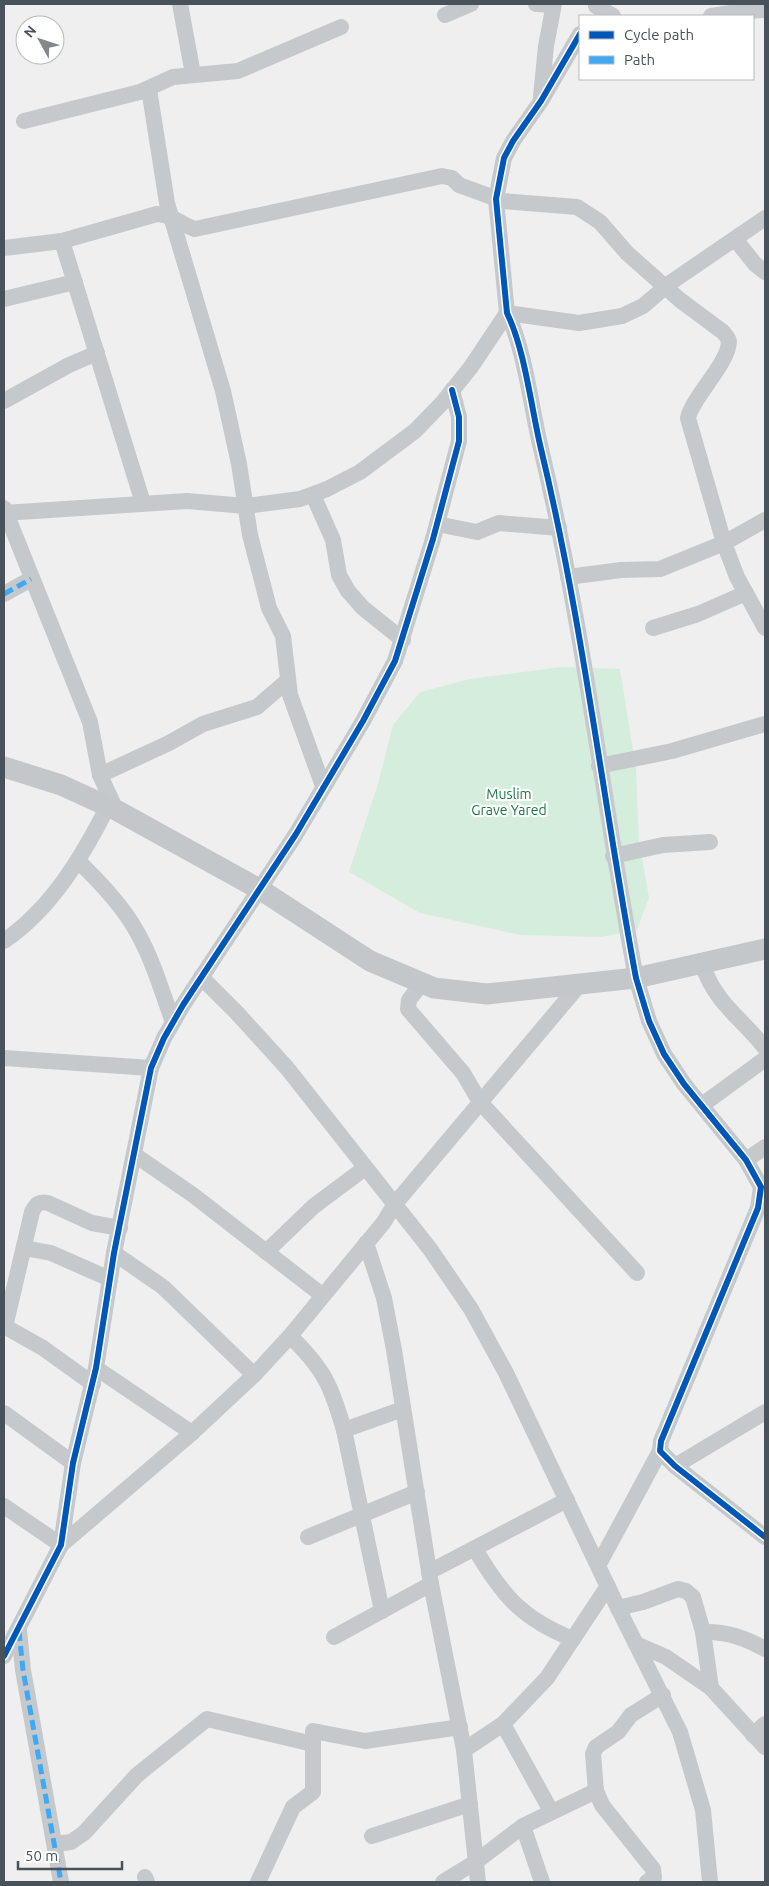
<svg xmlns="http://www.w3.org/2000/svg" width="769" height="1886" viewBox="0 0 769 1886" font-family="Ubuntu,sans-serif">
<rect width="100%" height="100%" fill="#efefef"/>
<!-- green -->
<path fill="#d5eddd" d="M 561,667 L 620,669 L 636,768 L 639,841 L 649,898 L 637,930 L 601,937 L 520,935 L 420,913 L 349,872 L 378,784 L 393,725 L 420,692 L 470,679 Z"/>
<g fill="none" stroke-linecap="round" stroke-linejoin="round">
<!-- minor -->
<g stroke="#c6c9cb" stroke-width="16">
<path d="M 180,4 L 193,74"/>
<path d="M 536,4 L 553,5"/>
<path d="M 596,6 L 613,16"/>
<path d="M 445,15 L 471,4"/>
<path d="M 711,16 L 744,11 L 765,10"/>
<path d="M 580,34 L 541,101 L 513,141 L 504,158 L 496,199 L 507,313 C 525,350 531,407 541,449 C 583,623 603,802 636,978 L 649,1021 L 664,1054 L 684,1084 L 746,1160 L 761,1187 L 758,1208 L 661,1441 L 660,1451 L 675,1466 L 765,1537"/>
<path d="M 149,89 L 167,203 L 223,391 L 239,464 L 250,535 L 269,608 L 283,636 L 290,695 L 323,786"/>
<path d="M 541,96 L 546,46 L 554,4"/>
<path d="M 24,121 L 140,92 L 173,77 L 238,71 L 341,27"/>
<path d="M 735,239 L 755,264 L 765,272"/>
<path d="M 62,241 L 143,503"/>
<path d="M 4,248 L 62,241 L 157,214 C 174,215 179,224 195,229 L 442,176 L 452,178 L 459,185 L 503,201 L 577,207 L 600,222 L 627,253 L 680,300 L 723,332 C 725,335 729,338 729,342 C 728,364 692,398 688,418 L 724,543 L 737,577 L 765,628"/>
<path d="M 4,299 L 75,282"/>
<path d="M 4,401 L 69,365 L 97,353"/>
<path d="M 313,495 L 333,540 L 339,575 L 348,591 L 363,608 L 403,640"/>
<path d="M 4,508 L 90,722 L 100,775"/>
<path d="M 4,513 L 187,501 L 246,506 L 300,499 L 327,489 L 360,472 L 415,431 L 443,402 L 471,367 L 507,313 L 579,323 L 622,316 L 643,306 L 670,283 L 765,218"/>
<path d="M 437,524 L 477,532 L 499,523 L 559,528"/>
<path d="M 568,577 L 621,570 L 660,569 L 724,543 L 765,520"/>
<path d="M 4,594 L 31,579"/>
<path d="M 653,628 L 698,614 L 746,593"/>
<path d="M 599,766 L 672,751 L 765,724"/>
<path d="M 116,810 L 100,775 L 169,743 L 203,724 L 257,707 L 287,681"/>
<path d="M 613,856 L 663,845 L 710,842"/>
<path d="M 78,861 C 100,882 123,906 137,932 C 153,960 162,992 173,1022"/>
<path d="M 4,941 C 52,908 82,857 108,806"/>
<path d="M 702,964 C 717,1006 740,1016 765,1048"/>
<path d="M 201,977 L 238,1014 L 287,1068 L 430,1249 L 471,1309 L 506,1373 L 618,1608 L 680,1732 L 703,1810 L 710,1882"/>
<path d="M 422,983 L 409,1000 L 408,1009 L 463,1073 L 480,1102 L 637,1273"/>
<path d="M 4,1058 L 151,1068"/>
<path d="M 702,1105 L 765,1059"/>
<path d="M 135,1155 L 193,1195 L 322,1295"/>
<path d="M 746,1160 L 765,1147"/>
<path d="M 366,1243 L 384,1298 L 394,1350 L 431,1584 L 464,1750 L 478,1882"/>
<path d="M 24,1248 L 51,1253 L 110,1279"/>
<path d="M 266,1252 L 314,1206 L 365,1168"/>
<path d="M 114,1253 L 163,1287 L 254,1375"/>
<path d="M 4,1326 L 43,1348 L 93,1384"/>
<path d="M 5,1327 L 32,1212 C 36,1204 39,1201 48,1203 L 92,1223 L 120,1228"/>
<path d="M 290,1336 C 324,1369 331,1385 344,1430 L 382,1611"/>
<path d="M 96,1368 L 192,1433"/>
<path d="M 4,1413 L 73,1463"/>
<path d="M 344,1430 L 403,1409"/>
<path d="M 675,1466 L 765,1412"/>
<path d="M 4,1506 L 61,1545 L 192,1433 L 254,1375 L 290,1336 L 384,1222 L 394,1205 L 580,984"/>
<path d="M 308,1537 L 417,1492"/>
<path d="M 475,1549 C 502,1595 522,1619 573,1639"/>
<path d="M 599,1564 L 660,1451"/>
<path d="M 429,1572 L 567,1500"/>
<path d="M 618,1608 L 643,1602 L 678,1589 L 686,1591 L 693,1597 L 703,1632 L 711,1688"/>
<path d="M 19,1630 L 23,1670 L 61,1882"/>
<path d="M 703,1632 C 726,1631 745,1638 765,1649"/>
<path d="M 334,1637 L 431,1584"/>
<path d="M 636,1644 L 666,1657 L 711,1688 L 765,1747"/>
<path d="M 4,1656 L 61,1545 L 73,1463 L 96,1368 L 114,1253 L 151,1068 L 164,1038 L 183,1005 L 296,834 L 363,721 L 395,661 L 433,539 L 459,441 L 459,417 L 452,390"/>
<path d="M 503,1724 L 551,1811"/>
<path d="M 753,1735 L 765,1724"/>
<path d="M 464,1750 L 503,1724 L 547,1678 L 608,1586"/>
<path d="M 523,1826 L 542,1882"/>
<path d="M 372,1836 L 470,1804"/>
<path d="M 55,1844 L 71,1842 L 84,1833 L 137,1775 L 207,1719 L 313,1744"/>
<path d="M 145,1877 L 147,1882"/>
<path d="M 258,1882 L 293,1807 L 313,1792 L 313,1731 L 365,1741 L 460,1727"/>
<path d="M 443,1882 L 477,1861 L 523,1826 L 596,1791"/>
<path d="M 647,1882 L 654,1877 L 653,1869 L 602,1805 L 596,1791 L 593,1754 L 596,1747 L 618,1732 L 631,1715 L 663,1695"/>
</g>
<!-- major -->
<path stroke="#c4c7ca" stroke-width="21" d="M 4,767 L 61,785 L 116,810 L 261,890 L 370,961 L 434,988 L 487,994 L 636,978 L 765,949"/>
<!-- quiet -->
<g stroke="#3fa9f5" stroke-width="5" stroke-dasharray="10 5" stroke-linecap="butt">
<path d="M 4,594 L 31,579"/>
<path d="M 19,1631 L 23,1670 L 61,1882"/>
</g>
<!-- cycleway casing -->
<g stroke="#fff" stroke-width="9">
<g id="cycleway">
<path d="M 580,34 L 541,101 L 513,141 L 504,158 L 496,199 L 507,313 C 525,350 531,407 541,449 C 583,623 603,802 636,978 L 649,1021 L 664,1054 L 684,1084 L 746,1160 L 761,1187 L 758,1208 L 661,1441 L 660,1451 L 675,1466 L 765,1537"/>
<path d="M 4,1656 L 61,1545 L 73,1463 L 96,1368 L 114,1253 L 151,1068 L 164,1038 L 183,1005 L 296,834 L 363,721 L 395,661 L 433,539 L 459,441 L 459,417 L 452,390"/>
</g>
</g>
<!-- cycleway -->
<use href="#cycleway" stroke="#0057b8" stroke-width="6"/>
</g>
<g text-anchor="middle" stroke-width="4.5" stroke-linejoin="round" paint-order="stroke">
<!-- park labels -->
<g font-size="14" fill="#1d7646" stroke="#fff">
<text x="509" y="799">Muslim<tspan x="509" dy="16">Grave Yared</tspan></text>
</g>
</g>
<!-- border -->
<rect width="769" height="1886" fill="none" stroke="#47525a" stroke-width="10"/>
<!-- legend -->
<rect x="579" y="15" width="175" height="65" fill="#ffffff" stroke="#b5babd"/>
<rect x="589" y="31" width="25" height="8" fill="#0057b8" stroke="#b5babd"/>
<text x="624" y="40" font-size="15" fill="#47525a">Cycle path</text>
<rect x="589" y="56" width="25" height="8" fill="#3fa9f5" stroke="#b5babd"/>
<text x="624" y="65" font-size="15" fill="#47525a">Path</text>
<!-- north arrow -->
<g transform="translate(40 40) rotate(310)"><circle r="24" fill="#ffffff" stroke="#b5babd"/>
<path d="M0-4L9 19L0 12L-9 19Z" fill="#82898e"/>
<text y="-8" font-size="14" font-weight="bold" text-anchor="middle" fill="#47525a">N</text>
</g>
<!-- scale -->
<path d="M18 1861v8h104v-8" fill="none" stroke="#47525a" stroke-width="2.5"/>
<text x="25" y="1861" font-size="15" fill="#47525a" stroke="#ffffff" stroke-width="4" paint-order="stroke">50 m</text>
</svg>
